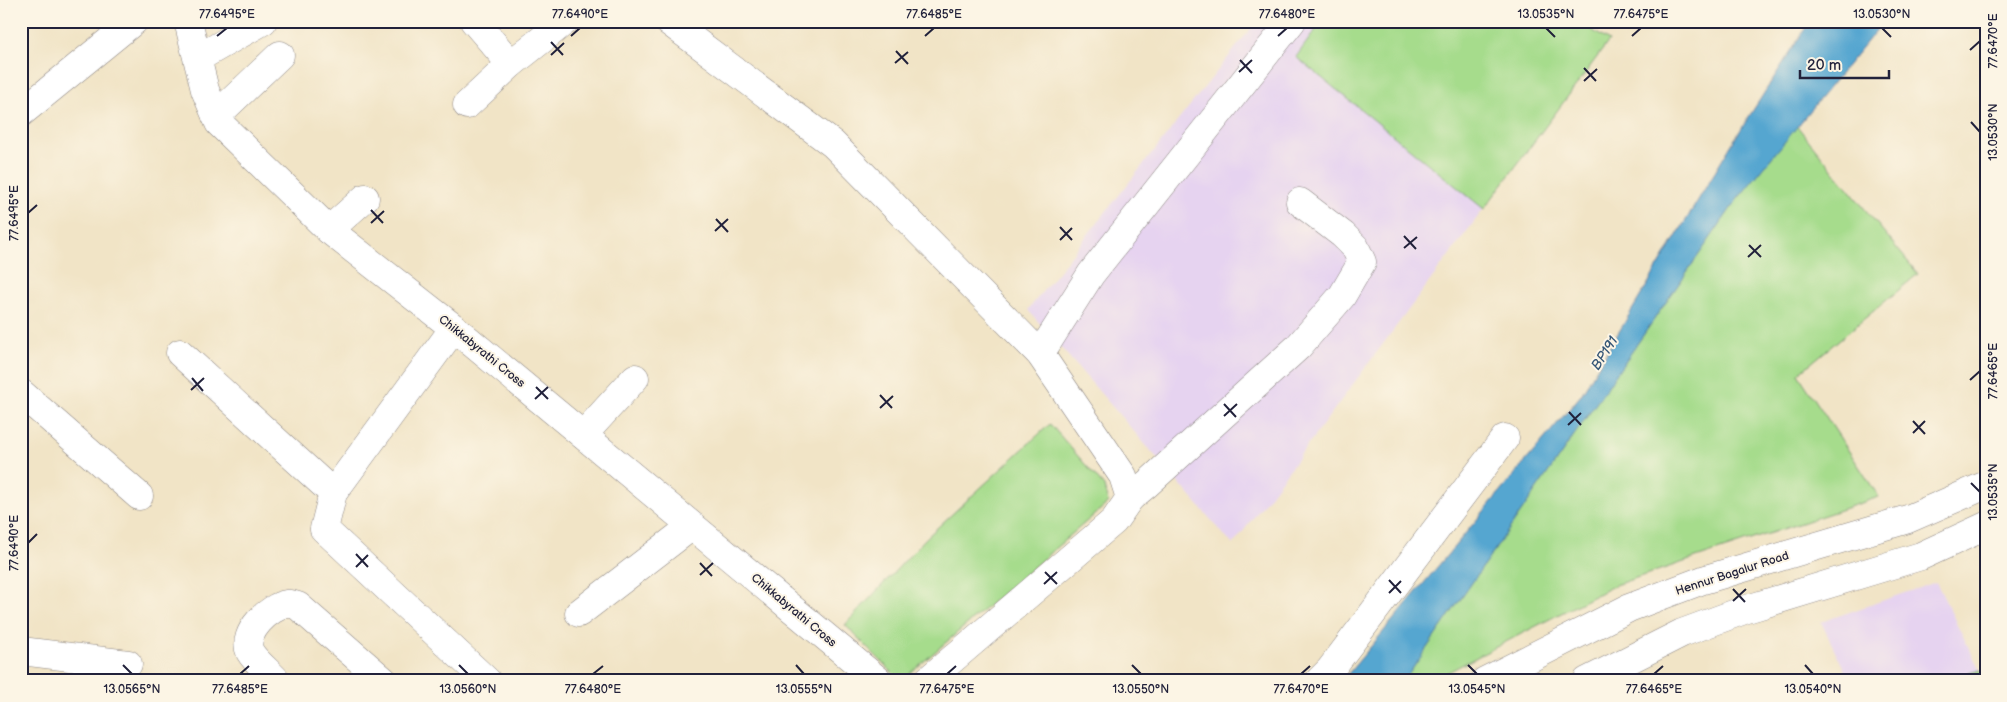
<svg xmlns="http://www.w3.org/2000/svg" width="2007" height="702" viewBox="0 0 2007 702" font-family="'Balsamiq Sans',sans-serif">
<rect width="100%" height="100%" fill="#fcf5e5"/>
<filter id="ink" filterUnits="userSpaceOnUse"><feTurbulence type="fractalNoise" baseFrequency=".02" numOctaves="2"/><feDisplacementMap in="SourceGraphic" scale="10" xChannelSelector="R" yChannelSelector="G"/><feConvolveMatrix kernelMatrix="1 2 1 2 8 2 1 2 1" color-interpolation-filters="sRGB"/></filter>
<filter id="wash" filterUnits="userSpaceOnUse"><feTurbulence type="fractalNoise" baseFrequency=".0096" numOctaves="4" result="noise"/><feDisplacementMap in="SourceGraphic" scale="20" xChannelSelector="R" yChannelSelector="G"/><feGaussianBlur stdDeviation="1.12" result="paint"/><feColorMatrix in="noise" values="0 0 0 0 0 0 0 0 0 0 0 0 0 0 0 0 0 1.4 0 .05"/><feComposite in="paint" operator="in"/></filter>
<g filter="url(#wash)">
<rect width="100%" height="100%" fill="#f1e4c6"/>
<!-- built -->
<g fill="#e6d3f0">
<path d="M 1257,21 L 1578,21 L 1609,41 L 1233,545 L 1028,310 Z"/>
<path d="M 1936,582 L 1980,670 L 1939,681 L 1850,681 L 1821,622 Z"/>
</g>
<!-- green -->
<g fill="#a6dc8c" stroke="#647f64">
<path d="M 1322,21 L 1578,21 L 1609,41 L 1484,209 L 1296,57 Z"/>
<path d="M 1797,126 L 1918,274 L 1798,374 L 1879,497 L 1615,585 L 1431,681 L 1404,681 L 1736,201 Z"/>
<path d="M 1050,424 L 1104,486 L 1108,503 L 901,681 L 845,625 L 926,538 Z"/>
<path d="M 1980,670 L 1986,675 L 1986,681 L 1939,681 Z"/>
</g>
<!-- water -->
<path fill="#55a6d0" stroke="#3c6486" d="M 1810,21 L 1884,21 L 1736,201 L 1404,681 L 1342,681 L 1581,395 L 1736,137 Z"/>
</g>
<g filter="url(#ink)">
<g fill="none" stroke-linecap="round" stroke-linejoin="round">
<!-- minor casing -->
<g stroke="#8a8380" stroke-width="29">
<g id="minor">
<path d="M 188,21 L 205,90 L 219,123 L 329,230 L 454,328 L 879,681"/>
<path d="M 474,21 L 511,64 L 565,21"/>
<path d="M 668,21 L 833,144 L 1040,354 L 1123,476 L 1130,498 L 1114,521 L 927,681"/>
<path d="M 198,58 L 263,21"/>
<path d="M 467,105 L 511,64"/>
<path d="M 21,113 L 134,21"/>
<path d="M 216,116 L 280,55"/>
<path d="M 329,230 L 365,198"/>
<path d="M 454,328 L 333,493 L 324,529 L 487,681"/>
<path d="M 180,353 L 333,493"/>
<path d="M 1040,354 L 1091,274 L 1292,21"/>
<path d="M 21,393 L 139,496"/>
<path d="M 583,435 L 635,378"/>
<path d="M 1130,498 L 1147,484 L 1298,347 L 1342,296 L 1362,262 L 1355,247 L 1343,235 L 1300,202"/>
<path d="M 579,613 L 692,526"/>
<path d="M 21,651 L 128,664"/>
<path d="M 277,681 C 270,673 255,661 250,652 C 241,633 270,606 287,604 C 290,603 295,605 298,606 L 384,681"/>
<path d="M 1319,681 L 1330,670 L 1505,438"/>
</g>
</g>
<!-- major casing -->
<g stroke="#8a8380" stroke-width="29">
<g id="major">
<path d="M 1485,681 L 1629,608 L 1703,580 L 1908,519 L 1986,485"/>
<path d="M 1587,681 L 1682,633 L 1747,609 L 1921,556 L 1986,526"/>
</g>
</g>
<!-- minor -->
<use href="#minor" stroke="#fff" stroke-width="28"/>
<!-- major -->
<use href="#major" stroke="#fff" stroke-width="28"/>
</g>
</g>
<!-- ticks -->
<path fill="none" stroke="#22223b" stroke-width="2" d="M 1546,28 L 1555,37M 1882,28 L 1891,37M 217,36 L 227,28M 571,36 L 580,28M 925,36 L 934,28M 1278,36 L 1287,28M 1632,36 L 1641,28M 551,42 L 563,55M 1970,50 L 1980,41M 896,51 L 908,64M 551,55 L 564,43M 1240,60 L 1252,73M 895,63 L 908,52M 1584,68 L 1596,81M 1239,72 L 1252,60M 1584,81 L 1597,69M 1971,122 L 1980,132M 371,210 L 383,223M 28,213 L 37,205M 716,219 L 728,232M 371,223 L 384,211M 1060,227 L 1072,240M 715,231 L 728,219M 1404,236 L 1416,249M 1060,240 L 1072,228M 1749,245 L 1761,257M 1404,248 L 1417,237M 1748,257 L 1761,245M 192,378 L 203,391M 1970,380 L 1980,371M 536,387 L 548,399M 191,390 L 204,378M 880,395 L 892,408M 535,399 L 548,387M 1224,404 L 1236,417M 880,408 L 893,396M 1569,412 L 1581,425M 1224,416 L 1237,404M 1913,421 L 1925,434M 1568,425 L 1581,413M 1913,433 L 1925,421M 1971,483 L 1980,492M 28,543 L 37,534M 356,554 L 368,567M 700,563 L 712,576M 356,567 L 368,555M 1045,572 L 1057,584M 700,575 L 713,563M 1389,580 L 1401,593M 1044,584 L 1057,572M 1733,589 L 1745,602M 1389,593 L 1401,581M 1733,601 L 1746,589M 123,665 L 132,674M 459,665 L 468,674M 796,665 L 804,674M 1132,665 L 1141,674M 1468,665 L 1477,674M 1805,665 L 1813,674M 240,674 L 249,666M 593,674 L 603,666M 947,674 L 956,666M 1301,674 L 1310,666M 1654,674 L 1663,666"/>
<g text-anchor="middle" stroke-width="4" stroke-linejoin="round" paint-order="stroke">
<!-- street labels -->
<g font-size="12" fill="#22223b" stroke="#fcf5e5">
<text transform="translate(482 351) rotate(39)" y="4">Chikkabyrathi Cross</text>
<text transform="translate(1732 573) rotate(-18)" y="4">Hennur Bagalur Road</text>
<text transform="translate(794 610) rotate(40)" y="4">Chikkabyrathi Cross</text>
</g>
<!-- water labels -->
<g font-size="14" font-style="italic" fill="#365777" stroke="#fcf5e5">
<text transform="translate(1604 353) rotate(-57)" y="5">BP191</text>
</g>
</g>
<!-- margin -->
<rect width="2007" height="702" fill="none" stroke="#fcf5e5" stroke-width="55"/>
<!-- scale -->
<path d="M1800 70v8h89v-8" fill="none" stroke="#22223b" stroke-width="2.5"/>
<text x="1807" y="70" font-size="15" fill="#22223b" stroke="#fcf5e5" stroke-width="4" paint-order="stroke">20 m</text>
<rect x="28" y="28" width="1952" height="646" fill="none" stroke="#22223b" stroke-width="2"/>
<g font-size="12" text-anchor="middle" fill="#22223b">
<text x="227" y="18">77.6495°E</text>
<text x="580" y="18">77.6490°E</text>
<text x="934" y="18">77.6485°E</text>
<text x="1287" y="18">77.6480°E</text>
<text x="1546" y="18">13.0535°N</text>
<text x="1641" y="18">77.6475°E</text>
<text x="1882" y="18">13.0530°N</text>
<text transform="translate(1993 41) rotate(-90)" y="4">77.6470°E</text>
<text transform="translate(1993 132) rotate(-90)" y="4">13.0530°N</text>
<text transform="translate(14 213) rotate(-90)" y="4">77.6495°E</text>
<text transform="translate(1993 371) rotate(-90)" y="4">77.6465°E</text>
<text transform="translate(1993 492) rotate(-90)" y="4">13.0535°N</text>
<text transform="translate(14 543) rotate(-90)" y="4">77.6490°E</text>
<text x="132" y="693">13.0565°N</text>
<text x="240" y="693">77.6485°E</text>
<text x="468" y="693">13.0560°N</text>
<text x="593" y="693">77.6480°E</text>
<text x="804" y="693">13.0555°N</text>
<text x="947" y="693">77.6475°E</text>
<text x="1141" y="693">13.0550°N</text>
<text x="1301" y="693">77.6470°E</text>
<text x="1477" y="693">13.0545°N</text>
<text x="1654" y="693">77.6465°E</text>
<text x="1813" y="693">13.0540°N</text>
</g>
</svg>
